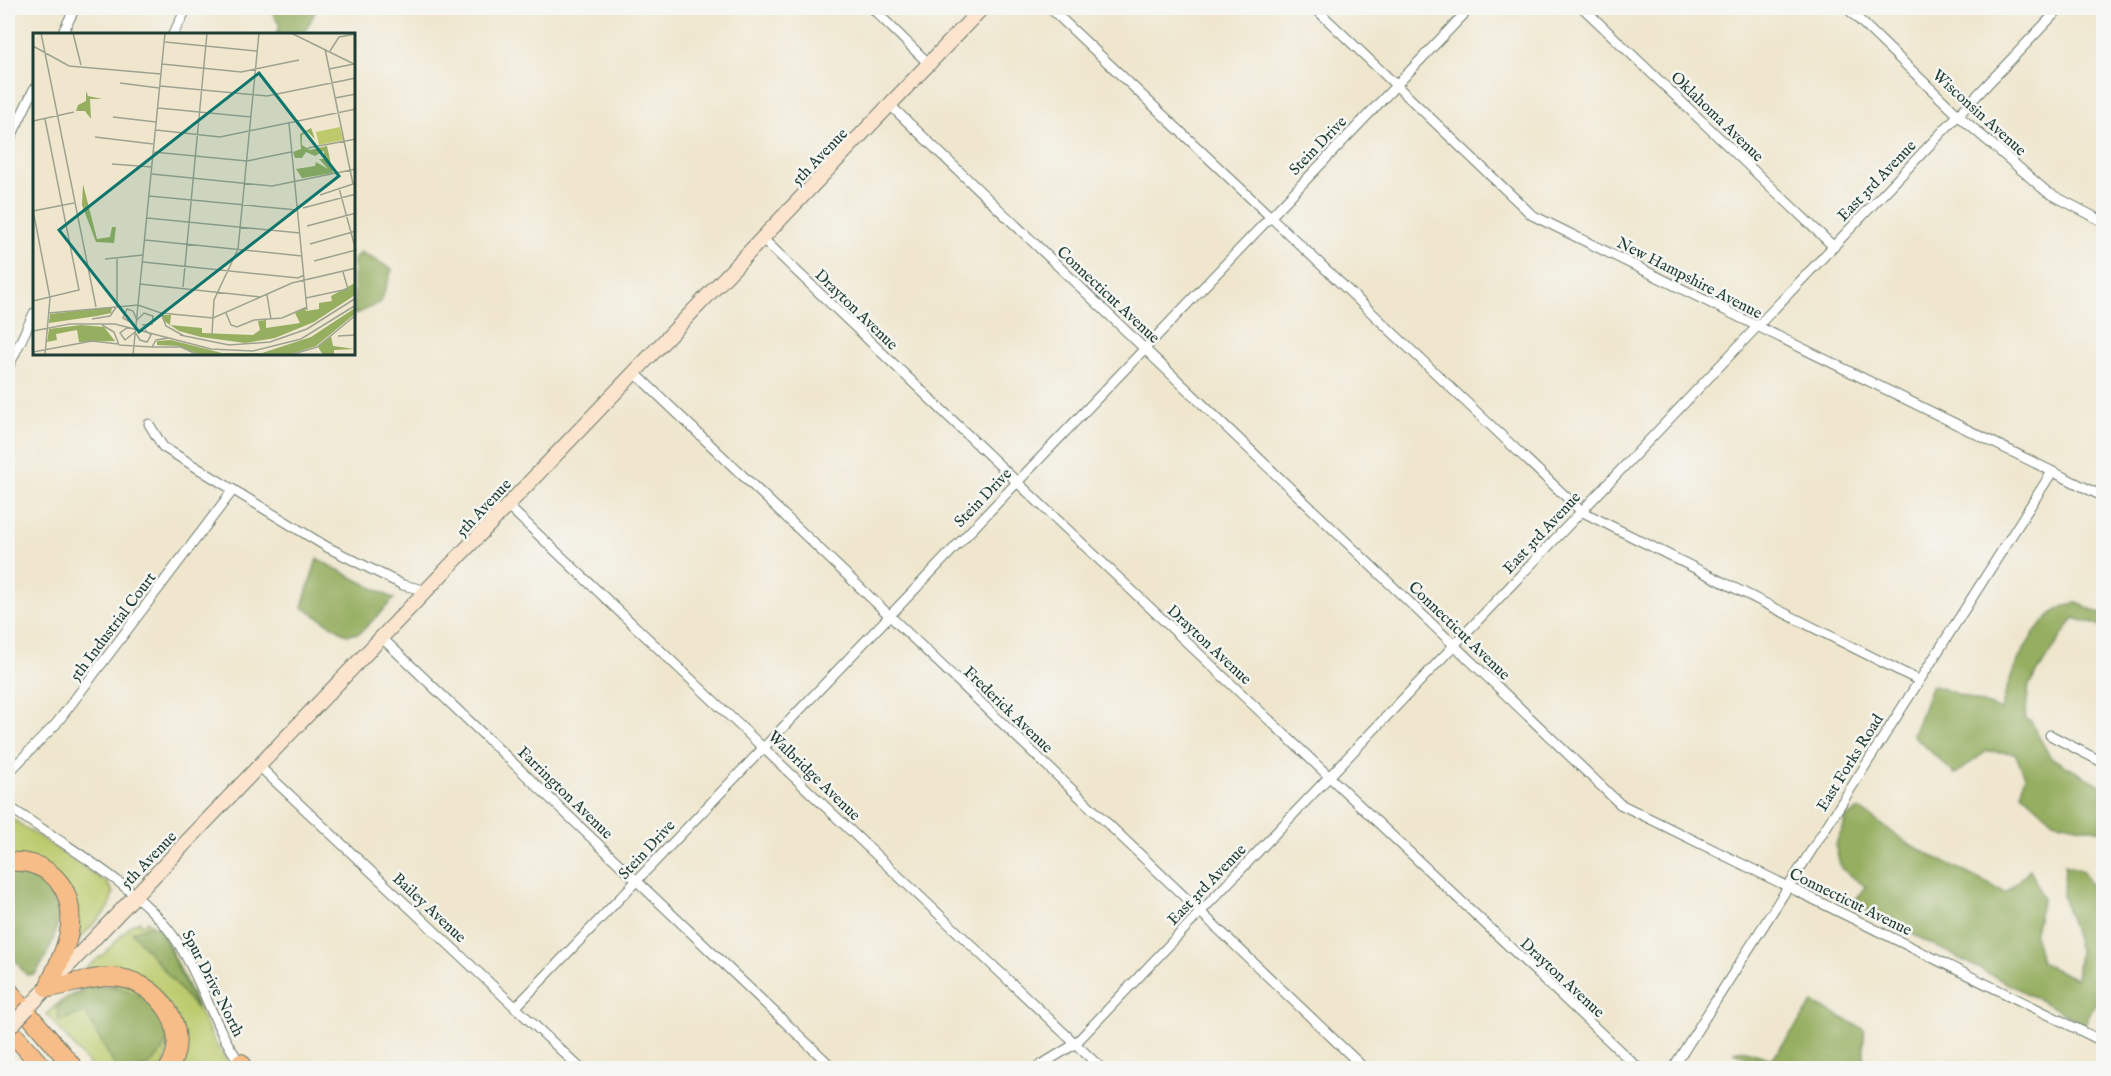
<svg xmlns="http://www.w3.org/2000/svg" width="2111" height="1076" viewBox="0 0 2111 1076" font-family="'IM FELL English',serif">
<rect width="100%" height="100%" fill="#f6f6f2"/>
<filter id="ink" filterUnits="userSpaceOnUse"><feTurbulence type="fractalNoise" baseFrequency=".0167" numOctaves="2"/><feDisplacementMap in="SourceGraphic" scale="12" xChannelSelector="R" yChannelSelector="G"/><feConvolveMatrix kernelMatrix="1 2 1 2 8 2 1 2 1" color-interpolation-filters="sRGB"/></filter>
<filter id="wash" filterUnits="userSpaceOnUse"><feTurbulence type="fractalNoise" baseFrequency=".008" numOctaves="4" result="noise"/><feDisplacementMap in="SourceGraphic" scale="24" xChannelSelector="R" yChannelSelector="G"/><feGaussianBlur stdDeviation="1.35" result="paint"/><feColorMatrix in="noise" values="0 0 0 0 0 0 0 0 0 0 0 0 0 0 0 0 0 1.4 0 .05"/><feComposite in="paint" operator="in"/></filter>
<g filter="url(#wash)">
<rect width="100%" height="100%" fill="#efe6cd"/>
<!-- green -->
<g fill="#bcca6c" stroke="#6e8450" stroke-width="1.5">
<path d="M 8,816 L 107,883 L 113,892 L 109,908 L 71,948 L 70,893 L 8,858 Z"/>
<path d="M 140,921 L 140,924 L 146,924 L 147,921 L 163,933 L 213,1039 L 231,1068 L 175,1068 L 161,994 L 78,974 L 105,953 L 131,925 Z"/>
<path d="M 130,984 L 172,1024 L 164,1068 L 92,1068 L 47,1014 C 74,985 92,987 130,984 Z"/>
</g>
<!-- forest -->
<g fill="#95ae60" stroke="#5a764a" stroke-width="1.5">
<path d="M 270,8 L 317,8 L 304,34 L 276,34 L 280,26 Z"/>
<path d="M 360,252 L 392,269 L 381,302 L 354,315 L 354,260 Z"/>
<path d="M 317,559 L 394,599 L 360,633 L 347,635 L 302,607 Z"/>
<path d="M 2076,603 L 2103,614 L 2103,627 L 2074,618 L 2029,685 L 2025,719 L 2031,721 L 2050,757 L 2103,787 L 2103,831 L 2053,821 L 2022,793 L 2025,776 L 2015,753 L 1987,751 L 1955,774 L 1913,735 L 1932,685 L 2002,710 C 2006,677 2038,607 2076,603 Z"/>
<path d="M 1860,809 L 1909,844 L 2006,893 L 2030,869 L 2043,898 L 2034,935 L 2042,963 L 2076,979 L 2079,950 L 2063,896 L 2065,865 L 2083,871 L 2096,894 L 2104,891 L 2103,987 L 2085,1024 L 1853,903 L 1866,887 L 1841,868 L 1835,845 L 1844,826 L 1844,819 Z"/>
<path d="M 17,865 C 26,870 41,874 47,881 C 70,908 53,949 35,974 L 27,975 C 0,951 8,901 8,866 Z"/>
<path d="M 150,926 L 159,928 L 197,1009 L 132,932 Z"/>
<path d="M 100,985 C 118,987 143,993 157,1006 C 177,1025 167,1056 144,1067 C 136,1071 124,1068 116,1068 L 85,1012 L 59,1021 L 57,1007 L 87,987 Z"/>
<path d="M 1813,1003 L 1864,1029 L 1864,1068 L 1766,1068 L 1734,1052 L 1743,1050 L 1772,1059 Z"/>
</g>
</g>
<g filter="url(#ink)">
<g fill="none" stroke-linecap="round" stroke-linejoin="round">
<!-- street casing -->
<g stroke="#68786a" stroke-width="11">
<g id="street">
<path d="M 872,8 L 928,63"/>
<path d="M 1050,8 L 1581,511 L 1918,680"/>
<path d="M 1315,8 L 1532,215 L 2104,497"/>
<path d="M 1583,8 L 1834,247"/>
<path d="M 1847,8 L 1959,116 L 2047,192 L 2104,222"/>
<path d="M 62,34 L 75,8"/>
<path d="M 173,34 L 187,8"/>
<path d="M 890,105 L 1620,804 L 2104,1042"/>
<path d="M 8,143 L 34,89"/>
<path d="M 762,238 L 1017,482 L 1638,1068"/>
<path d="M 8,368 L 34,313"/>
<path d="M 634,372 L 1364,1068"/>
<path d="M 149,424 L 163,447 L 327,547 L 403,585 L 428,591"/>
<path d="M 507,505 L 1101,1068"/>
<path d="M 382,638 L 833,1068"/>
<path d="M 2050,735 L 2104,763"/>
<path d="M 260,767 L 580,1068"/>
<path d="M 8,773 L 56,724 L 233,490"/>
<path d="M 8,806 C 62,844 143,888 178,943 C 204,982 213,1028 242,1065"/>
<path d="M 515,1008 L 1470,8"/>
<path d="M 1036,1068 L 1075,1044 L 2060,8"/>
<path d="M 1673,1068 L 2052,472"/>
</g>
</g>
<!-- secondary casing -->
<g stroke="#68786a" stroke-width="16">
<path id="secondary" d="M 28,1008 L 982,8"/>
</g>
<!-- highway casing -->
<g stroke="#68786a" stroke-width="20">
<g id="highway">
<path d="M 8,862 C 46,859 74,885 70,925 C 68,947 56,968 48,988"/>
<path d="M 48,988 C 69,985 91,977 112,977 C 157,979 193,1028 169,1068"/>
<path d="M 8,990 L 74,1068"/>
<path d="M 8,1028 L 43,1068"/>
<path d="M 237,1068 L 241,1063"/>
</g>
</g>
<!-- street -->
<use href="#street" stroke="#fff" stroke-width="9"/>
<!-- secondary -->
<use href="#secondary" stroke="#fce5cf" stroke-width="14"/>
<!-- highway -->
<use href="#highway" stroke="#f7bd88" stroke-width="18"/>
<!-- secondary-bridge casing -->
<g stroke="#68786a" stroke-width="16" stroke-linecap="butt">
<path id="secondary-bridge" d="M 8,1029 L 28,1008"/>
</g>
<!-- secondary-bridge -->
<use href="#secondary-bridge" stroke="#fce5cf" stroke-width="14"/>
</g>
</g>
<g text-anchor="middle" stroke-width="5" stroke-linejoin="round" paint-order="stroke">
<!-- street labels -->
<g font-size="16" fill="#1f3d34" stroke="#f6f6f2">
<text transform="translate(1980 112) rotate(42)" y="6">Wisconsin Avenue</text>
<text transform="translate(1718 116) rotate(44)" y="6">Oklahoma Avenue</text>
<text transform="translate(1317 145) rotate(-46)" y="6">Stein Drive</text>
<text transform="translate(819 156) rotate(-46)" y="6">5th Avenue</text>
<text transform="translate(1876 180) rotate(-46)" y="6">East 3rd Avenue</text>
<text transform="translate(1690 277) rotate(27)" y="6">New Hampshire Avenue</text>
<text transform="translate(1109 294) rotate(43)" y="6">Connecticut Avenue</text>
<text transform="translate(857 309) rotate(44)" y="6">Drayton Avenue</text>
<text transform="translate(982 497) rotate(-46)" y="6">Stein Drive</text>
<text transform="translate(483 507) rotate(-47)" y="6">5th Avenue</text>
<text transform="translate(1541 532) rotate(-47)" y="6">East 3rd Avenue</text>
<text transform="translate(112 626) rotate(-53)" y="6">5th Industrial Court</text>
<text transform="translate(1460 630) rotate(44)" y="6">Connecticut Avenue</text>
<text transform="translate(1210 644) rotate(43)" y="6">Drayton Avenue</text>
<text transform="translate(1009 709) rotate(44)" y="6">Frederick Avenue</text>
<text transform="translate(1849 762) rotate(-58)" y="6">East Forks Road</text>
<text transform="translate(815 775) rotate(44)" y="6">Walbridge Avenue</text>
<text transform="translate(566 792) rotate(44)" y="6">Farrington Avenue</text>
<text transform="translate(646 849) rotate(-47)" y="6">Stein Drive</text>
<text transform="translate(148 859) rotate(-46)" y="6">5th Avenue</text>
<text transform="translate(1206 884) rotate(-46)" y="6">East 3rd Avenue</text>
<text transform="translate(1851 901) rotate(26)" y="6">Connecticut Avenue</text>
<text transform="translate(430 907) rotate(43)" y="6">Bailey Avenue</text>
<text transform="translate(1563 977) rotate(43)" y="6">Drayton Avenue</text>
<text transform="translate(214 983) rotate(63)" y="6">Spur Drive North</text>
</g>
</g>
<!-- overview -->
<g transform="translate(33 33)">
<rect width="322" height="322" fill="#efe6cd"/>
<path d="M 307,94 L 310,107 L 286,112 L 283,99 Z" fill="#bcca6c"/>
<path d="M 53,58 L 55,63 L 69,66 L 57,66 L 58,86 L 52,78 L 43,78 L 45,72 L 53,68 ZM 278,95 L 282,106 L 275,99 L 269,102 L 269,112 L 277,117 L 294,113 L 300,140 L 269,145 L 263,136 L 282,133 L 283,129 L 295,136 L 286,126 L 291,126 L 291,118 L 282,123 L 273,119 L 269,125 L 262,125 L 260,119 L 268,116 L 267,101 ZM 50,151 L 64,206 L 77,204 L 79,194 L 83,194 L 81,210 L 63,209 L 49,172 ZM 322,250 L 322,262 L 281,289 L 242,305 L 212,310 L 168,304 L 146,298 L 131,288 L 129,282 L 138,282 L 137,292 L 169,295 L 169,300 L 220,302 L 227,297 L 225,288 L 233,287 L 233,295 L 267,290 L 262,280 L 272,275 L 273,278 L 286,276 L 286,270 L 299,268 L 298,263 ZM 79,274 L 78,280 L 64,283 L 16,290 L 17,281 ZM 322,275 L 322,281 L 283,313 L 255,322 L 168,322 L 146,313 L 124,312 L 124,308 L 138,307 L 189,320 L 229,320 L 278,304 ZM 48,292 L 71,294 L 82,308 L 46,309 L 44,297 L 23,301 L 24,307 L 14,309 L 16,296 ZM 298,303 L 300,313 L 322,316 L 301,317 L 301,322 L 290,322 L 285,314 Z" fill="#95ae60"/>
<path fill="none" stroke="#9ca290" stroke-width="1.5" d="M 8,0 L 63,274M 40,0 L 48,32M 258,0 L 323,32M 132,9 L 224,18M 0,13 L 36,33 L 128,41M 292,16 L 320,151M 297,18 L 306,4 L 323,1M 129,31 L 208,39 L 266,27M 296,36 L 321,31M 87,50 L 126,55M 127,53 L 234,63 L 323,45M 302,65 L 323,61M 125,75 L 218,84M 80,84 L 123,89M 0,88 L 41,79M 256,90 L 274,277M 123,97 L 187,104 L 323,76M 62,104 L 120,111M 275,115 L 323,106M 120,119 L 214,128 L 258,119M 79,131 L 119,134M 119,141 L 239,153 L 323,136M 306,155 L 323,218M 287,162 L 323,150M 116,163 L 264,177M 270,175 L 323,161M 0,177 L 17,265 L 12,322M 0,178 L 41,170M 114,185 L 267,200M 274,193 L 323,180M 112,207 L 269,223M 277,211 L 323,198M 72,226 L 110,222M 281,228 L 323,217M 110,229 L 265,245 L 271,242M 107,251 L 228,264M 150,254 L 174,0M 234,262 L 238,286M 273,265 L 315,256 L 310,239M 0,268 L 46,257 L 12,86M 84,272 L 84,226M 16,280 L 105,272 L 128,280 L 180,285 L 259,250 L 323,235M 128,280 L 133,293 L 151,303M 193,280 L 198,292 L 204,294 L 221,287 L 249,285 L 274,274M 59,286 L 77,283 L 84,273M 99,290 L 90,285 L 94,276 L 100,278 L 104,287 L 111,280 L 120,283 L 119,291 L 109,292M 69,292 L 81,299 L 86,312M 95,294 L 87,300 L 92,307 L 102,299 L 107,307 L 114,309 L 118,302 L 112,297M 0,298 L 37,291 L 82,291 L 178,316 L 220,318 L 268,306 L 323,272M 179,301 L 181,267 L 205,216 L 226,0M 147,302 L 196,312 L 237,309 L 274,296 L 323,265M 305,303 L 323,302M 86,312 L 119,314M 119,314 L 148,314 L 165,322M 119,314 L 123,307 L 136,305M 0,319 L 59,308 L 85,311M 100,322 L 132,0M 257,322 L 284,314 L 323,282"/>
<path fill="#0f766e" fill-opacity="0.15" stroke="#0f766e" stroke-width="3" d="M 226,40 L 306,143 L 106,299 L 26,197 Z"/>
<rect width="322" height="322" fill="none" stroke="#1f3d34" stroke-width="3"/>
</g>
<!-- margin -->
<rect width="2111" height="1076" fill="none" stroke="#f6f6f2" stroke-width="30"/>
</svg>
